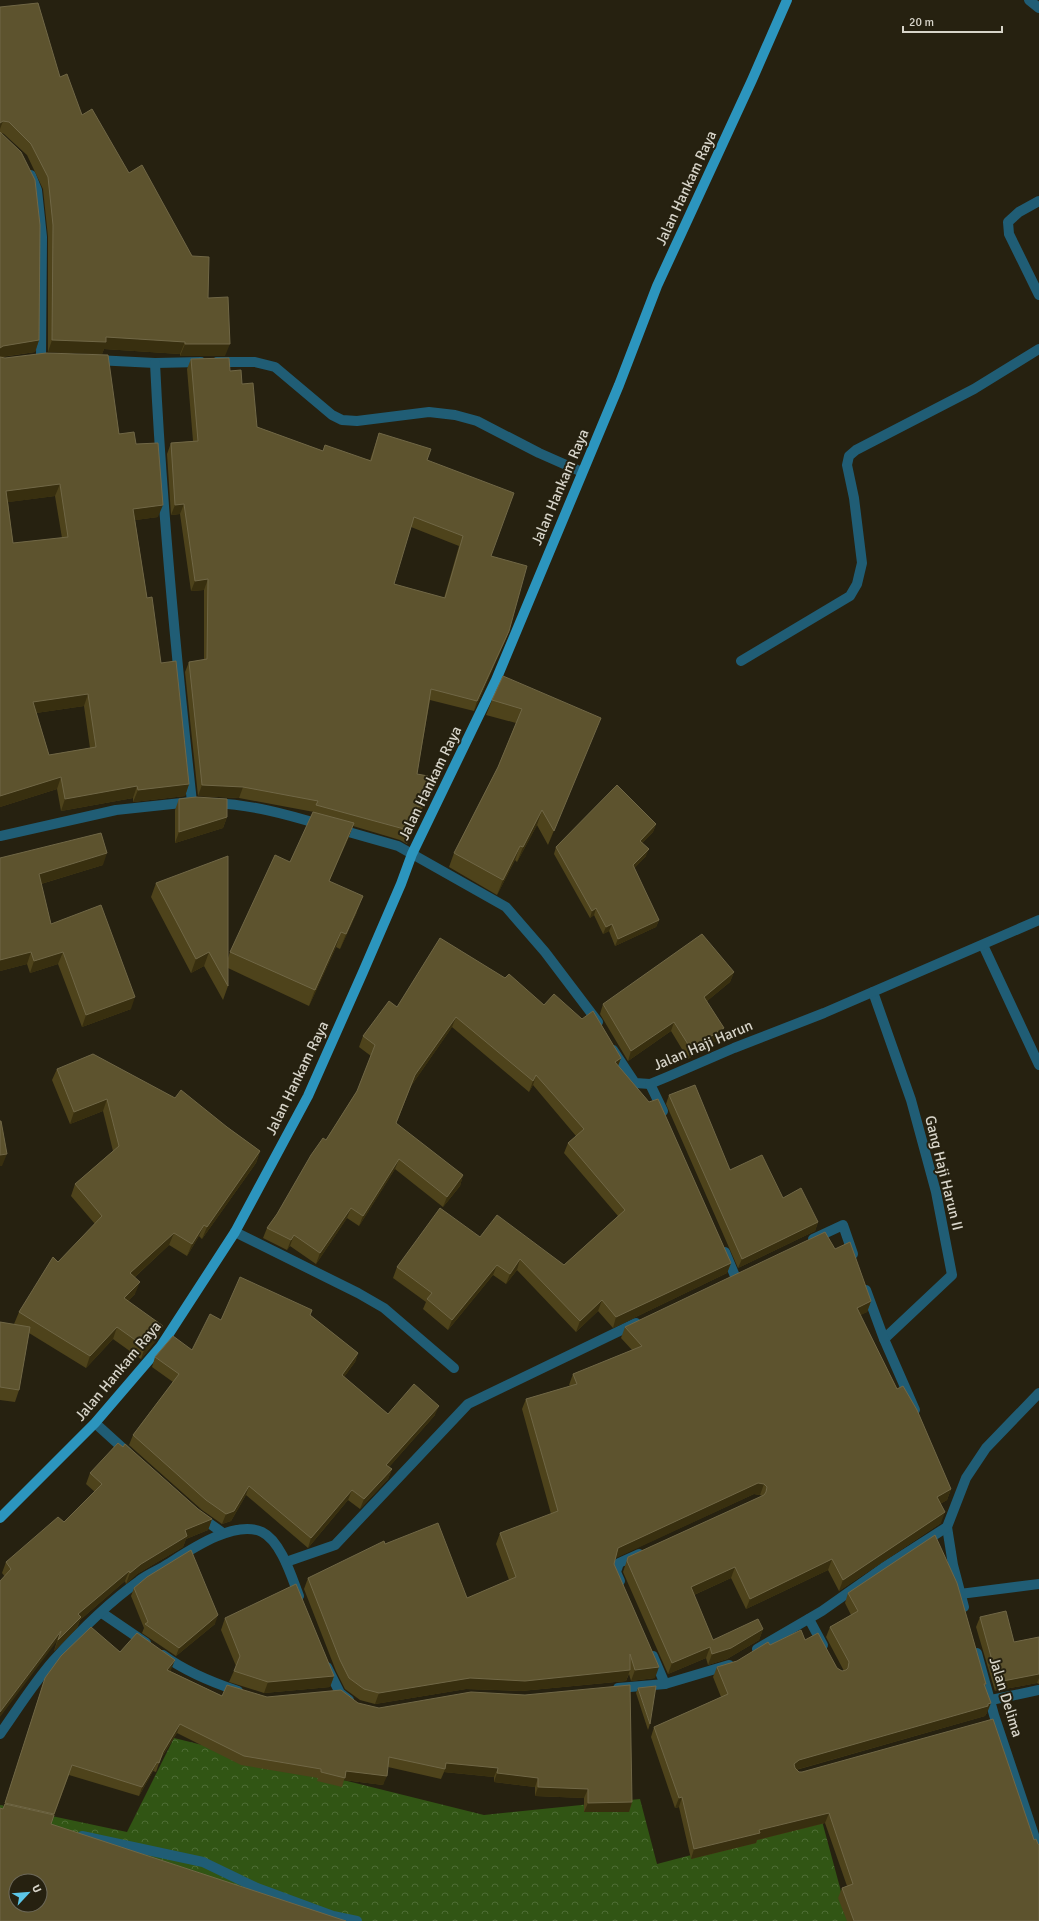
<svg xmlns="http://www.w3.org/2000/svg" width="1039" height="1921" viewBox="0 0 1039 1921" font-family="Signika,sans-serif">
<defs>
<pattern id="forest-crowns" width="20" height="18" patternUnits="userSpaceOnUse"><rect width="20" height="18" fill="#315514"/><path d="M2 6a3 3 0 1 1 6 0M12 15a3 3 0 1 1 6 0" fill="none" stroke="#4e6d35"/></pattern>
</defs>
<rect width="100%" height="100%" fill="#262110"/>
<!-- forest -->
<path fill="url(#forest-crowns)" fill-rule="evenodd" d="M 174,1738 L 484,1815 L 640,1799 L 657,1864 L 822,1821 L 849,1921 L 0,1921 L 0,1805 L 127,1832 ZM 16,1881 L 40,1881 L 40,1905 L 16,1905 Z"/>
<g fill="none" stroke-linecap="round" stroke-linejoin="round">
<!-- minor -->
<g stroke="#205d75" stroke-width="10">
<path d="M 1029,0 L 1039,8"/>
<path d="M 31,175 L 37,190 L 42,237 L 41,358"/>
<path d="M 1039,201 L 1019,212 L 1008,222 L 1009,234 L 1039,295"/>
<path d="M 96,360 L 155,363 L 201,362"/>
<path d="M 217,362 L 255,362 L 275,367 L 332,415 L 342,420 L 357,421 L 429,412 L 455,415 L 477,421 L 539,453 L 582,472"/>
<path d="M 155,363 C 162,510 176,656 192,802"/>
<path d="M 741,661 L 850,596 L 857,584 L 862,563 L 854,498 L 847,465 L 849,456 L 856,450 L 974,389 L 1039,349"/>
<path d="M 215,803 C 252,805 286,814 322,825"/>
<path d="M 338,829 L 398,846 L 506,907 L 545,952 L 598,1022"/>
<path d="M 0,836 L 116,810 L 191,802"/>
<path d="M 983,945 L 1039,1065"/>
<path d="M 873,992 L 911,1100 L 936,1192 L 952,1275 L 884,1339"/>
<path d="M 613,1050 L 635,1083 L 650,1084 L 667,1077 L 734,1048 L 824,1013 L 1039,920"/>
<path d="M 650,1084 L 663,1111"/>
<path d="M 235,1232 L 358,1293 L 384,1308 L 454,1368"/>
<path d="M 813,1239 L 843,1225 L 853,1254"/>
<path d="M 725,1252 L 735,1276"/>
<path d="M 866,1290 L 884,1339 L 915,1410"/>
<path d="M 95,1423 L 127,1452"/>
<path d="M 199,1516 L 223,1533"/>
<path d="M 947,1527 L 953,1565 L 964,1607"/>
<path d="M 286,1562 L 335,1545 L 468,1404 L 636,1323"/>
<path d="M 620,1581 L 616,1572 L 619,1563 L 639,1554"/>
<path d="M 960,1594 L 1039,1584"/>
<path d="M 102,1613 L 146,1643"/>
<path d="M 809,1619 L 823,1645"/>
<path d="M 757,1649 L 822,1611 L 883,1568 L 947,1527 L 966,1478 L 986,1448 L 1039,1393"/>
<path d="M 977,1653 L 994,1715 L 1039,1850"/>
<path d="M 163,1655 C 185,1671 211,1682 238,1691"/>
<path d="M 653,1656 L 665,1684"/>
<path d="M 327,1667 L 340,1693 L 349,1700"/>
<path d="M 618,1688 L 665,1684 L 729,1665"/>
<path d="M 991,1700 L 1039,1690"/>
<path d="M 0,1734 C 17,1710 33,1684 53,1661 C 78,1633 109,1602 139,1581 C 148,1574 159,1570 168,1564 C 190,1550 235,1519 262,1532 C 281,1541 292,1578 299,1596"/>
<path d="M 82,1836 L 203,1862 L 257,1888 L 333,1916 L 357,1921"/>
</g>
<!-- major -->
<path stroke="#2c95be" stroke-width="10" d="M 0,1518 L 95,1423 L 161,1346 L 235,1232 L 308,1096 L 363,972 L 401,884 L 412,854 L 496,680 L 619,385 L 657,286 L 752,80 L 787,0"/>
</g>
<!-- wall -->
<g fill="#4e431b" fill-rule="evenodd">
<path d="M 0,7 L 60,77 L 82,115 L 129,173 L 208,298 L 225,356 L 180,356 L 180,354 L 104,349 L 102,354 L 48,352 L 48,237 L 43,189 L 27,155 L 4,134 L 2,133 L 39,340 L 35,352 L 2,357 L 136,444 L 158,517 L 135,520 L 147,598 L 161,663 L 189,784 L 185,796 L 133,802 L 133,798 L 61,811 L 57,789 L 0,807 ZM 55,496 L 62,538 L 13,543 L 8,502 ZM 84,706 L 90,748 L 49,755 L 36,713 Z"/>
<path d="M 191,359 L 230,371 L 242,384 L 257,427 L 323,451 L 370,460 L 379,433 L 427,460 L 491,556 L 509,631 L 505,641 L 474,711 L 430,700 L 417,774 L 423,807 L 419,817 L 415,817 L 411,833 L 407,844 L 400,840 L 353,826 L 348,839 L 329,881 L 357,912 L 340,949 L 336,947 L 309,1006 L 228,968 L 228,986 L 223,1000 L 204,966 L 191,973 L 151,897 L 156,883 L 228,958 L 230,952 L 290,862 L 314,812 L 239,798 L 198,796 L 185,672 L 189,662 L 204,660 L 204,590 L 191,591 L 180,514 L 171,515 L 167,454 L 171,443 L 193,441 L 187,369 ZM 411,527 L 459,546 L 444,598 L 394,584 Z"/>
<path d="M 503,676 L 595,732 L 548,845 L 537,825 L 517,862 L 515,860 L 497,895 L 449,867 L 454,853 L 498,767 L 516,723 L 486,715 L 492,700 Z"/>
<path d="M 179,799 L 227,817 L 223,828 L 175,843 L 175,810 Z"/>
<path d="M 656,824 L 653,832 L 642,843 L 646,856 L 634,868 L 659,920 L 656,927 L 615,946 L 609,931 L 603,934 L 594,915 L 590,918 L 554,854 L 556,847 Z"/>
<path d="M 0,858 L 103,865 L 41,884 L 51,924 L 131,1009 L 82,1027 L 58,964 L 30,973 L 27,964 L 0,971 Z"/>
<path d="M 734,972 L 730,982 L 707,1001 L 721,1038 L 688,1059 L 671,1031 L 628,1061 L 600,1014 L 603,1004 Z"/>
<path d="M 544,1005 L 621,1058 L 618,1066 L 731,1263 L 727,1273 L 613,1328 L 598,1311 L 576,1332 L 517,1270 L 506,1284 L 493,1275 L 448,1330 L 423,1309 L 426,1302 L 393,1278 L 397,1267 L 480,1237 L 564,1265 L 618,1216 L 564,1153 L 568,1143 L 576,1136 L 533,1085 L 529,1092 L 452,1027 L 411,1086 L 396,1124 L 463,1175 L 460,1186 L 443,1207 L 395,1169 L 359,1226 L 347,1218 L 316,1264 L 290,1246 L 287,1250 L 263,1238 L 267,1228 L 277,1214 L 326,1140 L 357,1091 L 371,1056 L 359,1047 L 363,1036 L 397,1007 Z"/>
<path d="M 57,1069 L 227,1127 L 260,1151 L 256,1163 L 202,1239 L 199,1236 L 187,1256 L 169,1245 L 135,1277 L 135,1294 L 128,1301 L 158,1338 L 141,1359 L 113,1339 L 86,1368 L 29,1333 L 19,1390 L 15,1402 L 0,1400 L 0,1322 L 15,1325 L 14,1324 L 19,1312 L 58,1262 L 95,1224 L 71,1196 L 75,1184 L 113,1151 L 103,1111 L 70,1124 L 52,1080 Z"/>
<path d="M 669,1095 L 730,1170 L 783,1198 L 818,1222 L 815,1231 L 738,1268 L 666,1104 Z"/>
<path d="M 835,1249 L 871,1301 L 867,1312 L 860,1315 L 897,1389 L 951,1489 L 947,1500 L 940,1504 L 941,1523 L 839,1591 L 828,1570 L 746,1609 L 731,1578 L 694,1595 L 713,1640 L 763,1629 L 759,1640 L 727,1659 L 708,1665 L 706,1658 L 668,1674 L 623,1572 L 628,1557 L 762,1496 L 760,1495 L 754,1494 L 615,1558 L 614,1564 L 655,1678 L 631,1681 L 629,1674 L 626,1681 L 521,1691 L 466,1689 L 375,1704 L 360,1700 L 345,1689 L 336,1671 L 304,1589 L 308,1578 L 385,1544 L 467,1598 L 509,1580 L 496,1544 L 500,1533 L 551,1514 L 522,1409 L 526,1399 L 570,1386 L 569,1385 L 573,1374 L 632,1350 L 621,1338 L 625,1327 Z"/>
<path d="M 312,1310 L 310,1315 L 358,1353 L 355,1362 L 344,1377 L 388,1414 L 435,1415 L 389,1467 L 392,1469 L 388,1479 L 360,1509 L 348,1500 L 308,1548 L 246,1495 L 231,1521 L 222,1524 L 202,1510 L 129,1445 L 133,1435 L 173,1382 L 152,1367 L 155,1357 L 192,1350 L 221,1320 Z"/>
<path d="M 123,1447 L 198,1509 L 212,1519 L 208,1530 L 186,1539 L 183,1547 L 137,1574 L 126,1584 L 125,1581 L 80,1620 L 77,1628 L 54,1651 L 57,1641 L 2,1573 L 6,1562 L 64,1522 L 95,1492 L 86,1484 L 90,1473 Z"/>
<path d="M 134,1588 L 215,1624 L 176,1656 L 142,1633 L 144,1628 L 131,1596 Z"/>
<path d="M 848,1593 L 986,1684 L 985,1686 L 987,1713 L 986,1714 L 985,1716 L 796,1770 L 799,1772 L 1039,1921 L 847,1921 L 838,1898 L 842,1888 L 847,1886 L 825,1823 L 757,1840 L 756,1843 L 691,1859 L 679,1807 L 675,1808 L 651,1737 L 654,1727 L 721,1697 L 713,1677 L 717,1667 L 737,1661 L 770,1645 L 805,1640 L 837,1668 L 842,1671 L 844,1671 L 826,1637 L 830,1627 L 851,1615 L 845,1603 Z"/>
<path d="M 980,1617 L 1014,1642 L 1039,1637 L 1039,1684 L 1037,1683 L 995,1691 L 976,1627 Z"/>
<path d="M 225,1618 L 334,1676 L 330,1687 L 264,1693 L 229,1682 L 236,1666 L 221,1630 Z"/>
<path d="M 120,1652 L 171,1670 L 170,1671 L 222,1696 L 267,1697 L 358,1703 L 632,1802 L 629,1812 L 584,1812 L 584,1798 L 535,1796 L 535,1787 L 494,1782 L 494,1777 L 444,1772 L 441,1779 L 388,1767 L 383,1785 L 344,1780 L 342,1787 L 317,1781 L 318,1778 L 241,1765 L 177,1733 L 160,1760 L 156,1772 L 153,1771 L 139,1796 L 69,1775 L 51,1824 L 3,1809 L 45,1678 Z"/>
<path d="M 638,1688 L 650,1724 L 648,1730 L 636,1693 Z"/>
</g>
<!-- shaded-wall -->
<g fill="#382f0f">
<path d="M 3,121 L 0,129 L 0,123 Z"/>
<path d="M 106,337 L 185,342 L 180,354 L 104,349 L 102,354 L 48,352 L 52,340 Z"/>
<path d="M 39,340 L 35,352 L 0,357 L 0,348 L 3,346 Z"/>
<path d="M 185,344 L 230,344 L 225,356 L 180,356 Z"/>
<path d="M 60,484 L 55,496 L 2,503 L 6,491 Z"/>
<path d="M 184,504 L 180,514 L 171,515 L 175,505 Z"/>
<path d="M 163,505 L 158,517 L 129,521 L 133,509 Z"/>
<path d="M 208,579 L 204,590 L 191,591 L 195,581 Z"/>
<path d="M 509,631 L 505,641 L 474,711 L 477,701 Z"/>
<path d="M 88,694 L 84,706 L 29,714 L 33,702 Z"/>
<path d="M 601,718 L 595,732 L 548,845 L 554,831 Z"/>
<path d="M 61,777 L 57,789 L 0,807 L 0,796 Z"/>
<path d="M 189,784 L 185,796 L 133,802 L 138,790 Z"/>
<path d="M 202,785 L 243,787 L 239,798 L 198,796 Z"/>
<path d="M 137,786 L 133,798 L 61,811 L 65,799 Z"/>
<path d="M 542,810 L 537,825 L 517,862 L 523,847 Z"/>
<path d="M 227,817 L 223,828 L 175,843 L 179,832 Z"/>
<path d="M 354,823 L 348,839 L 323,896 L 329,881 Z"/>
<path d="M 656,824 L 653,832 L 637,848 L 640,841 Z"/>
<path d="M 520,846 L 515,860 L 497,895 L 503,880 Z"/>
<path d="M 649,849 L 646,856 L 630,873 L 633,865 Z"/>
<path d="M 107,853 L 103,865 L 34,886 L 39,874 Z"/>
<path d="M 363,896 L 357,912 L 340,949 L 346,934 Z"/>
<path d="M 596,908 L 594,915 L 590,918 L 592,911 Z"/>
<path d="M 659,920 L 656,927 L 615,946 L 618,939 Z"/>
<path d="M 612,924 L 609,931 L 603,934 L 606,927 Z"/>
<path d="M 341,932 L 336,947 L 309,1006 L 315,990 Z"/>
<path d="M 31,952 L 27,964 L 0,971 L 0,960 Z"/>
<path d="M 63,952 L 58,964 L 30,973 L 34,961 Z"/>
<path d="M 209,952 L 204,966 L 191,973 L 196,959 Z"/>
<path d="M 734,972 L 730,982 L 701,1006 L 704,997 Z"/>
<path d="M 135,997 L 131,1009 L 82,1027 L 86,1015 Z"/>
<path d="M 456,1017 L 452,1027 L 411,1086 L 392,1134 L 415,1075 Z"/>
<path d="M 674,1022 L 671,1031 L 628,1061 L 631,1051 Z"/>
<path d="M 724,1028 L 721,1038 L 688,1059 L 691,1049 Z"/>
<path d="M 621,1058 L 617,1068 L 615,1062 Z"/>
<path d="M 536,1075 L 533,1085 L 529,1092 L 533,1081 Z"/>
<path d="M 107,1099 L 103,1111 L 70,1124 L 74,1112 Z"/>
<path d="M 260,1151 L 256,1163 L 202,1239 L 207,1227 Z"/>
<path d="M 7,1154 L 2,1166 L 0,1166 L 0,1155 Z"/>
<path d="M 399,1159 L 395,1169 L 359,1226 L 363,1216 Z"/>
<path d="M 463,1175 L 460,1186 L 443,1207 L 447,1197 Z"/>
<path d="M 351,1208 L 347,1218 L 316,1264 L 320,1253 Z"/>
<path d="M 818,1222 L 815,1231 L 738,1268 L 742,1259 Z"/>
<path d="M 204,1225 L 199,1236 L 187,1256 L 192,1244 Z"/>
<path d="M 174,1233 L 169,1245 L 126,1285 L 130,1273 Z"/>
<path d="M 294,1235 L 290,1246 L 287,1250 L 291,1240 Z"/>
<path d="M 520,1259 L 517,1270 L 506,1284 L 510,1274 Z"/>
<path d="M 731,1263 L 727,1273 L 613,1328 L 616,1317 Z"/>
<path d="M 497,1265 L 493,1275 L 448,1330 L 452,1320 Z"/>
<path d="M 140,1282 L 135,1294 L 120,1310 L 124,1298 Z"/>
<path d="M 602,1300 L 598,1311 L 576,1332 L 580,1321 Z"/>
<path d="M 871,1301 L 867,1312 L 853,1319 L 857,1308 Z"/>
<path d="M 163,1326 L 158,1338 L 141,1359 L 145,1347 Z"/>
<path d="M 117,1327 L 113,1339 L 86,1368 L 90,1356 Z"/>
<path d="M 358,1353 L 355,1362 L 338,1385 L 342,1375 Z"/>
<path d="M 439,1406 L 435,1415 L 382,1475 L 386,1465 Z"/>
<path d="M 392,1469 L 388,1479 L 360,1509 L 364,1499 Z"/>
<path d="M 758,1483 L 764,1484 L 760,1495 L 754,1494 L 614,1559 L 618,1548 Z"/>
<path d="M 249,1486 L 246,1495 L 231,1521 L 222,1524 L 226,1514 Z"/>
<path d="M 951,1489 L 947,1500 L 933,1508 L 937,1497 Z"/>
<path d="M 352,1490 L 348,1500 L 308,1548 L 311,1538 Z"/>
<path d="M 945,1512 L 941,1523 L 839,1591 L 843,1580 Z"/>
<path d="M 212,1519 L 208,1530 L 186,1539 L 183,1547 L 137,1574 L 126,1584 L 130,1573 L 141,1564 L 185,1530 Z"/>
<path d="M 832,1559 L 828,1570 L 746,1609 L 750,1599 Z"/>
<path d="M 735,1567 L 731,1578 L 687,1598 L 691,1587 Z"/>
<path d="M 129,1571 L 125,1581 L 80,1620 L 77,1628 L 54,1651 L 58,1640 L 78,1614 Z"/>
<path d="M 218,1615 L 215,1624 L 176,1656 L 179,1648 Z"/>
<path d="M 763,1629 L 759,1640 L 727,1659 L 708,1665 L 712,1654 Z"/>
<path d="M 61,1631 L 57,1641 L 0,1717 L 0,1712 Z"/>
<path d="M 710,1647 L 706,1658 L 668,1674 L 672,1663 Z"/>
<path d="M 175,1660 L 171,1670 L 163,1679 L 167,1670 Z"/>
<path d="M 659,1667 L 655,1678 L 631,1681 L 635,1670 Z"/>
<path d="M 630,1670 L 626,1681 L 521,1691 L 466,1689 L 375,1704 L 379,1693 L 470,1678 Z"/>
<path d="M 1039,1674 L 1039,1678 L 1037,1683 L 995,1691 L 998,1682 Z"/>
<path d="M 334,1676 L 330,1687 L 264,1693 L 268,1682 Z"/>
<path d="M 991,1703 L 987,1713 L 986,1714 L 985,1716 L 795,1770 L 791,1774 L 794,1764 L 799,1760 Z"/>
<path d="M 180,1724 L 177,1733 L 159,1761 L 163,1752 Z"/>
<path d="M 157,1762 L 153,1771 L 139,1796 L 142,1787 Z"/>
<path d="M 446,1763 L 498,1768 L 494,1777 L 444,1772 Z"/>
<path d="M 346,1771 L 387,1776 L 383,1785 L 344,1780 Z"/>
<path d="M 497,1773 L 538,1778 L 535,1787 L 494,1782 Z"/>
<path d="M 538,1787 L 588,1789 L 584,1798 L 535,1796 Z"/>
<path d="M 682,1797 L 679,1807 L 675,1808 L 679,1798 Z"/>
<path d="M 632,1802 L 629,1812 L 584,1812 L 588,1803 Z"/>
<path d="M 829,1813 L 825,1823 L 757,1840 L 756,1843 L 691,1859 L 694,1849 L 759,1830 Z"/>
</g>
<!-- building -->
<g fill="#5d532e" stroke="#706746" fill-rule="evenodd">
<path d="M 38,3 L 60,77 L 67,74 L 82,115 L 92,109 L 129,173 L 142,165 L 192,256 L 209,257 L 208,298 L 228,297 L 230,344 L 185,344 L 185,342 L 106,337 L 106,342 L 52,340 L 53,225 L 48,177 L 31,144 L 9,122 L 3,121 L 0,123 L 0,7 Z"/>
<path d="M 0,132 L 21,152 L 35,180 L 40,225 L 39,340 L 3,346 L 0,348 Z"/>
<path d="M 46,353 L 108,355 L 119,434 L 134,432 L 136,444 L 158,443 L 163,505 L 133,509 L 147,598 L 152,597 L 161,663 L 176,661 L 189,784 L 138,790 L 137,786 L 65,799 L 61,777 L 0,796 L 0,357 L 5,358 ZM 60,484 L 68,537 L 13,543 L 6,491 ZM 88,694 L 96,747 L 49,755 L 33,702 Z"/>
<path d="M 229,358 L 230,371 L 241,370 L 242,384 L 253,383 L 257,427 L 323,451 L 325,445 L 371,461 L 379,433 L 431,449 L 427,460 L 514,493 L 491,556 L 527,566 L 509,631 L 477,701 L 431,689 L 417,774 L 428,776 L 423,807 L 418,806 L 411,833 L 404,829 L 316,805 L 318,801 L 243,787 L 202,785 L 189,662 L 207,659 L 208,579 L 195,581 L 184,504 L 175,505 L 171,443 L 198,441 L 191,359 ZM 414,517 L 463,536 L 445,598 L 394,584 Z"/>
<path d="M 503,676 L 601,718 L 554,831 L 542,810 L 523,847 L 520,846 L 503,880 L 454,853 L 498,767 L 522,709 L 492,700 Z"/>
<path d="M 617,785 L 656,824 L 640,841 L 649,849 L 633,865 L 659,920 L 618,939 L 612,924 L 606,927 L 596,908 L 592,911 L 556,847 Z"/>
<path d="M 196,797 L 227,799 L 227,817 L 179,832 L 179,799 Z"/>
<path d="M 313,812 L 354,823 L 329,881 L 363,896 L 346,934 L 341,932 L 315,990 L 230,952 L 275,855 L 290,862 Z"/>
<path d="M 101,833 L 107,853 L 39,874 L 51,924 L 101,905 L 135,997 L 86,1015 L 63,952 L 34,961 L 31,952 L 0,960 L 0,858 Z"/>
<path d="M 228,856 L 228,986 L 209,952 L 196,959 L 156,883 Z"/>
<path d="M 702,934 L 734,972 L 704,997 L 724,1028 L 691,1049 L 674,1022 L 631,1051 L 603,1004 Z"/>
<path d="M 440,938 L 505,978 L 509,974 L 544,1005 L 554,994 L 582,1019 L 593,1011 L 621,1058 L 615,1062 L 649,1102 L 658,1099 L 731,1263 L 616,1317 L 602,1300 L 580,1321 L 520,1259 L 510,1274 L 497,1265 L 452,1320 L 427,1299 L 432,1293 L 397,1267 L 440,1208 L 480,1237 L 497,1215 L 564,1265 L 625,1210 L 568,1143 L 584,1129 L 536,1075 L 533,1081 L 456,1017 L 415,1075 L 396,1123 L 463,1175 L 447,1197 L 399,1159 L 363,1216 L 351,1208 L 320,1253 L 294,1235 L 291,1240 L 267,1228 L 277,1214 L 311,1155 L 323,1138 L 326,1140 L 357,1091 L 375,1045 L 363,1036 L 389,1001 L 397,1007 Z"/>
<path d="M 93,1054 L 175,1098 L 181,1090 L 227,1127 L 260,1151 L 207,1227 L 204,1225 L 192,1244 L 174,1233 L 130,1273 L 140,1282 L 124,1298 L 163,1326 L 145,1347 L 117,1327 L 90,1356 L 19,1312 L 53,1257 L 58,1262 L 102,1216 L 75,1184 L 119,1146 L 107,1099 L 74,1112 L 57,1069 Z"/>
<path d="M 695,1085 L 730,1170 L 762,1155 L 783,1198 L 801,1188 L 818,1222 L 742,1259 L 669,1095 Z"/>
<path d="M 0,1121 L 1,1121 L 7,1154 L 0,1155 Z"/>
<path d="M 825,1232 L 835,1249 L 850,1242 L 871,1301 L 857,1308 L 897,1389 L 903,1386 L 917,1410 L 951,1489 L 937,1497 L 945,1512 L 843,1580 L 832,1559 L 750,1599 L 735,1567 L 691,1587 L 713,1640 L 758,1619 L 763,1629 L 731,1648 L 712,1654 L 710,1647 L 672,1663 L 627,1561 L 628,1557 L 764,1495 L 766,1492 L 767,1487 L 764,1484 L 758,1483 L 618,1548 L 614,1564 L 659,1667 L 635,1670 L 630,1654 L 630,1670 L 525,1681 L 470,1678 L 379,1693 L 364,1689 L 349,1678 L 340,1660 L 308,1578 L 384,1541 L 385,1544 L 438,1523 L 467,1598 L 516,1577 L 500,1533 L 558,1511 L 526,1399 L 577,1384 L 573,1374 L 642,1346 L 625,1327 Z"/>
<path d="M 240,1277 L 312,1310 L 310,1315 L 358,1353 L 342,1375 L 388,1414 L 414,1384 L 439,1406 L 386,1465 L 392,1469 L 364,1499 L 352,1490 L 311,1538 L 249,1486 L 234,1511 L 226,1514 L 206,1500 L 133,1435 L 179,1374 L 155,1357 L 173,1336 L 192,1350 L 210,1314 L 221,1320 Z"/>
<path d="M 0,1322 L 30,1327 L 19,1390 L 0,1387 Z"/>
<path d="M 118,1443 L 123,1447 L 125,1444 L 198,1509 L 212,1519 L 185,1530 L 187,1536 L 141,1564 L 130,1573 L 129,1571 L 78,1614 L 81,1617 L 58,1640 L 61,1631 L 0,1712 L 0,1581 L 11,1569 L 6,1562 L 58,1517 L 64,1522 L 102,1484 L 90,1473 Z"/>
<path d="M 935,1535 L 957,1583 L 986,1684 L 984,1684 L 991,1703 L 988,1704 L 988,1706 L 799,1760 L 794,1764 L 795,1768 L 799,1772 L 802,1772 L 993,1719 L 1034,1840 L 1036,1839 L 1038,1844 L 1039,1845 L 1039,1921 L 854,1921 L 842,1888 L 853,1884 L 829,1813 L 759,1830 L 760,1833 L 694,1849 L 682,1797 L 679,1798 L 654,1727 L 728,1694 L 717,1667 L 737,1661 L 768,1642 L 770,1645 L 801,1630 L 805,1640 L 818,1633 L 837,1668 L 842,1671 L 846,1670 L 848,1668 L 849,1662 L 830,1627 L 858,1611 L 848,1593 Z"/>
<path d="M 191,1550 L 218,1615 L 179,1648 L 145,1624 L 148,1622 L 134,1588 L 147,1577 Z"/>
<path d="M 296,1584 L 334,1676 L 268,1682 L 234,1671 L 240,1656 L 225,1618 Z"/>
<path d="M 1006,1611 L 1014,1642 L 1039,1637 L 1039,1674 L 998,1682 L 980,1617 Z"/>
<path d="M 91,1627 L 120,1652 L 137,1633 L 175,1660 L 167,1670 L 222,1696 L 227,1685 L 267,1697 L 341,1690 L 358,1703 L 379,1708 L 471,1692 L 525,1695 L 630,1685 L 632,1802 L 588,1803 L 588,1789 L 538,1787 L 538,1778 L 497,1773 L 498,1768 L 446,1763 L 445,1769 L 389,1757 L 387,1776 L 346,1771 L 345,1778 L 321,1772 L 321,1769 L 244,1756 L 180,1724 L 163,1752 L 159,1763 L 157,1762 L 142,1787 L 72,1765 L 54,1814 L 5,1803 L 45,1678 L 61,1656 Z"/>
<path d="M 656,1686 L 650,1724 L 638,1688 Z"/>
<path d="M 5,1804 L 54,1815 L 51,1824 L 346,1921 L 0,1921 L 0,1808 L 3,1809 ZM 16,1881 L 40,1881 L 40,1905 L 16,1905 Z"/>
</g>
<g text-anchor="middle" stroke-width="4" stroke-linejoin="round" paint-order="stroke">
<!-- street labels -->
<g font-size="15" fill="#d7d4c9" stroke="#262110">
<text transform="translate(686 188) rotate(-65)" y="5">Jalan Hankam Raya</text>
<text transform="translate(560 487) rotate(-67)" y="5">Jalan Hankam Raya</text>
<text transform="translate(430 783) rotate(-64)" y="5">Jalan Hankam Raya</text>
<text transform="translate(703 1045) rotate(-23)" y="5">Jalan Haji Harun</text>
<text transform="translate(297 1078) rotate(-64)" y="5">Jalan Hankam Raya</text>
<text transform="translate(944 1173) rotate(76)" y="5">Gang Haji Harun II</text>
<text transform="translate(118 1371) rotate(-50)" y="5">Jalan Hankam Raya</text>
<text transform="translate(1006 1697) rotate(73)" y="5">Jalan Delima</text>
</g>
</g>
<!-- north arrow -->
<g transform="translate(28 1893) rotate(64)"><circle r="19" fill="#262110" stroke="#6d695a"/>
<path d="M0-3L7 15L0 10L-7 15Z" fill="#5cc7e8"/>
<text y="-6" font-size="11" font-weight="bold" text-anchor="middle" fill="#d7d4c9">U</text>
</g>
<!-- scale -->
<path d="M903 26v6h99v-6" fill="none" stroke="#d7d4c9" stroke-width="2"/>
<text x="909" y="26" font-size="12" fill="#d7d4c9" stroke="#262110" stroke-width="3" paint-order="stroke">20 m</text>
</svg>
